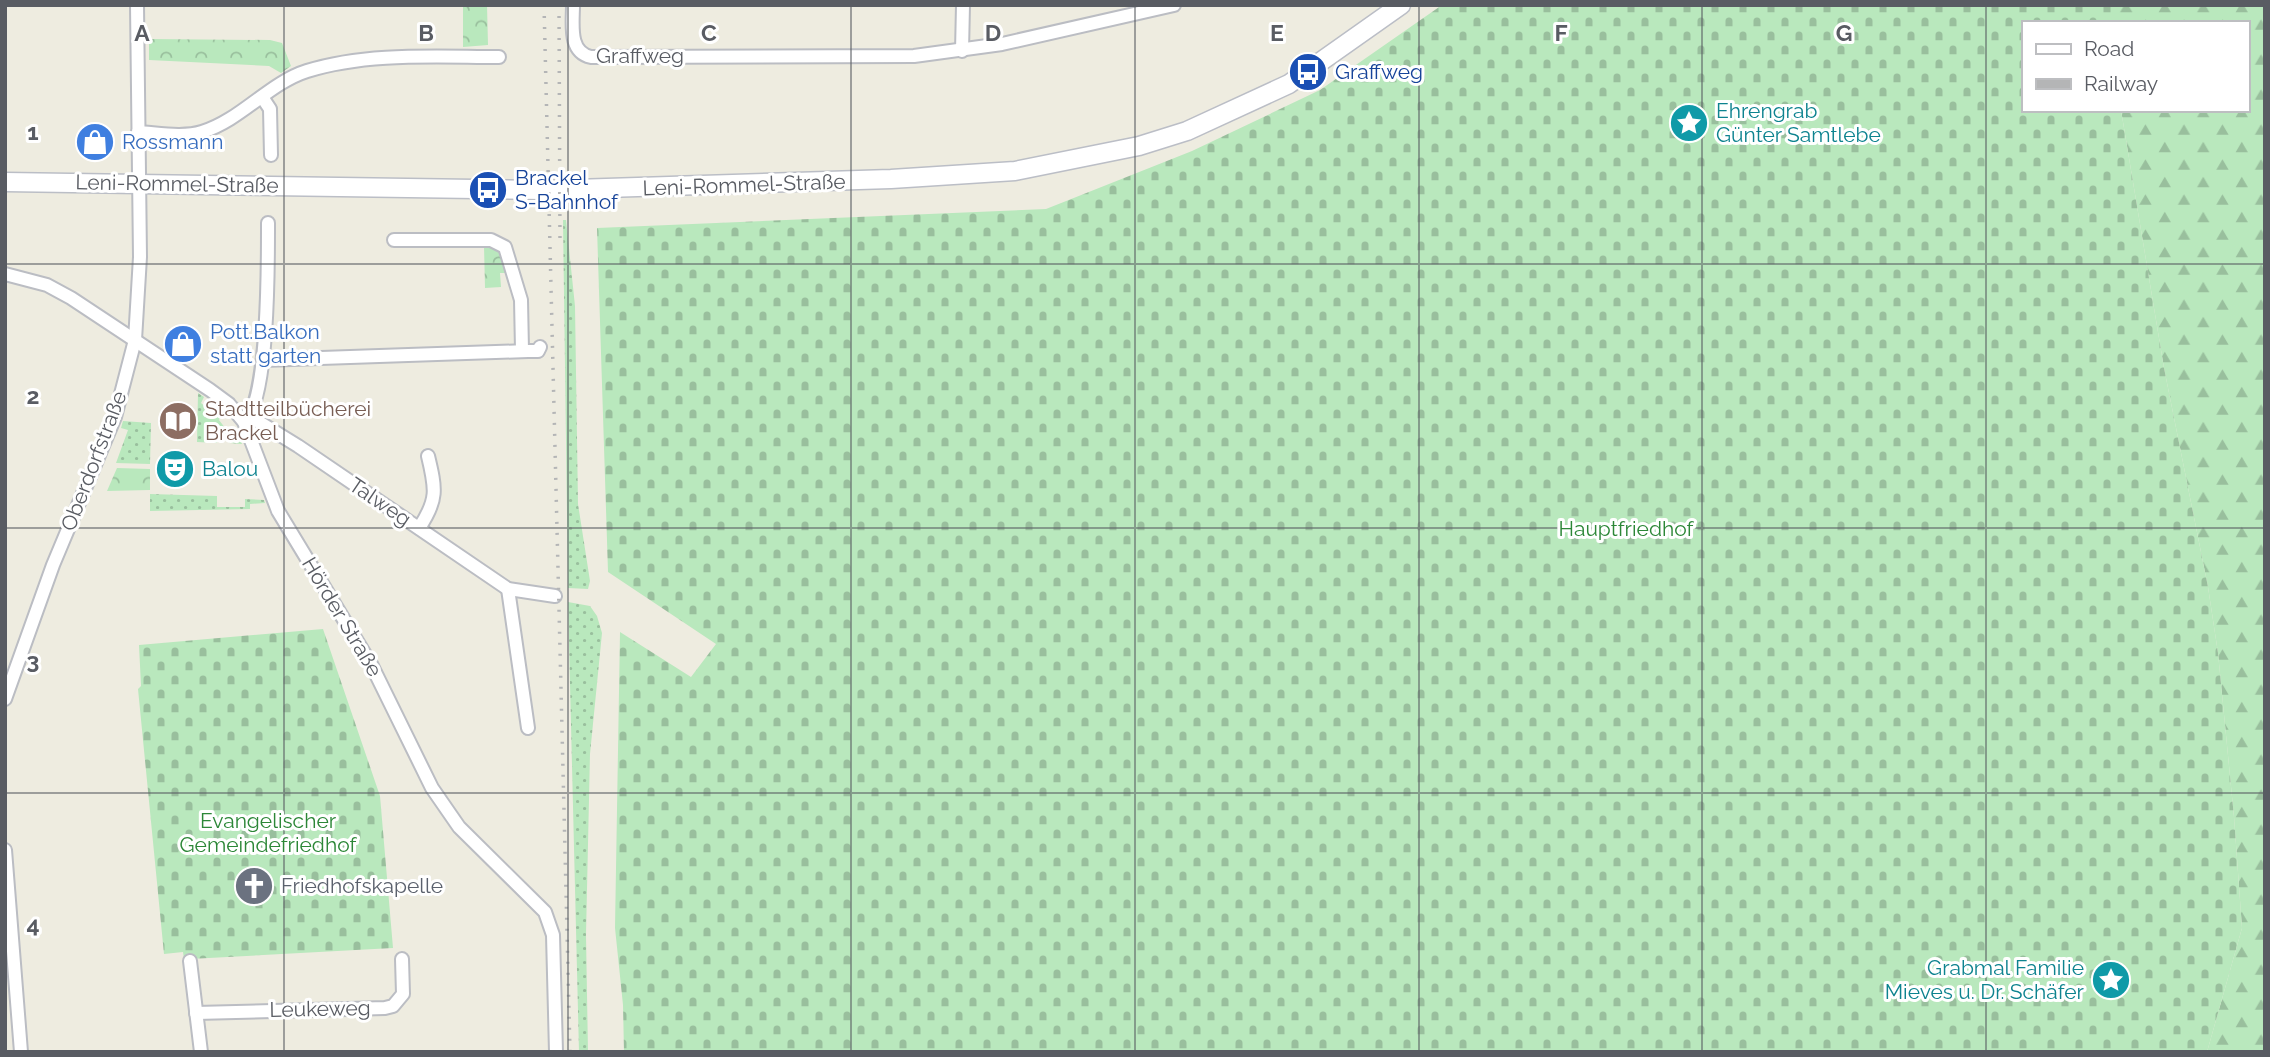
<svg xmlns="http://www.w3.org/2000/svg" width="2270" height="1057" viewBox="0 0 2270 1057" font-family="Raleway,sans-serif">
<defs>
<pattern id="grass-dots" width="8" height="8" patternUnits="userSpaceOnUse" patternTransform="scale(1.75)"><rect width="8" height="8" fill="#b9e8bd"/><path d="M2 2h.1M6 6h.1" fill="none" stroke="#99bf9d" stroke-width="1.8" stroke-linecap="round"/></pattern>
<pattern id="forest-firs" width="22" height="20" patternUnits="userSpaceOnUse" patternTransform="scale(1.75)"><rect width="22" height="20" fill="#b9e8bd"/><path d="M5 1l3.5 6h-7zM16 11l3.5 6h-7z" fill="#99bf9d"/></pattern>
<pattern id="cemetery-stones" width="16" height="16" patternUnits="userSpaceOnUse" patternTransform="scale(1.75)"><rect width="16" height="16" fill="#b9e8bd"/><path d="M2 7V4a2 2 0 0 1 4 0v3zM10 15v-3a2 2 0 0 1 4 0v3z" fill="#99bf9d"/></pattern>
<pattern id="park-crowns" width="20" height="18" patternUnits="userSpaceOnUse" patternTransform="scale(1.75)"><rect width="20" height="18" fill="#b9e8bd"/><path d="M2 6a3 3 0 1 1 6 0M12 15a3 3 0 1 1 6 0" fill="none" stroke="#99bf9d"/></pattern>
</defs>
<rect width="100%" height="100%" fill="#eeece0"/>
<!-- grass -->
<g fill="url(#grass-dots)">
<path d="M 563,220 L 566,220 L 575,306 L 578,504 L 590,581 L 588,589 L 568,588 Z"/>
<path d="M 198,393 L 204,397 L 201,403 L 211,411 L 216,406 L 224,413 L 219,420 L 232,437 L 239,435 L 242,444 L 229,443 L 228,435 L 217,435 L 217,443 L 197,442 Z"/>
<path d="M 123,421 L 151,423 L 150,464 L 116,463 L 128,430 L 121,428 Z"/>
<path d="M 150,494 L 217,496 L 217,507 L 245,507 L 245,499 L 264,500 L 265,503 L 250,504 L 250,509 L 150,511 Z"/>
<path d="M 568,602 L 590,606 L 597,616 L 602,633 L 590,754 L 586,935 L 588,1052 L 579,1052 Z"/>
</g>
<!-- forest -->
<path fill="url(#forest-firs)" d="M 2117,5 L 2265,5 L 2265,1052 L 2207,1052 L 2242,928 L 2234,817 L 2218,653 L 2208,587 L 2164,368 L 2121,110 L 2247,110 L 2247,23 L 2117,23 Z"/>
<!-- cemetery -->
<g fill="url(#cemetery-stones)">
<path d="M 1442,5 L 2117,5 L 2117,23 L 2023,23 L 2023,110 L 2121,110 L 2164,368 L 2208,587 L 2218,653 L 2234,817 L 2242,928 L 2207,1052 L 624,1052 L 623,1005 L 615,928 L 620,632 L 691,677 L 716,644 L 608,572 L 597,228 L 1046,209 L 1192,151 L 1320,90 Z"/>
<path d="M 323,629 L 380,796 L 393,948 L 190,959 L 184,959 L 183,952 L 164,954 L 138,689 L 141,686 L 139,645 Z"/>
</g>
<!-- park -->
<g fill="url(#park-crowns)">
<path d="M 463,5 L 487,5 L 488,45 L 463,47 Z"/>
<path d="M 149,39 L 270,40 L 282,43 L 291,66 L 281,73 L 269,66 L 149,60 Z"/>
<path d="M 496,245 L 500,248 L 508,273 L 500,273 L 501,287 L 485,288 L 484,246 Z"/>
<path d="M 117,468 L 150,469 L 150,490 L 107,491 Z"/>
</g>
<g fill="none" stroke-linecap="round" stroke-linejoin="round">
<!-- minor casing -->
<g stroke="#bbbdc3" stroke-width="16">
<g id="minor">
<path d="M 573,5 C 573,24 568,52 591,57 L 914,56 L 1002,44 L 1174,5"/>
<path d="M 962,51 L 963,5"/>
<path d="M 262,97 L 270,109 L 271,155"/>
<path d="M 138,132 C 157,133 183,138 202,132 C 241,120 269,83 307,71 C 367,52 438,57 499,57"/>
<path d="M 394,240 L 491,240 L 505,247 L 521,300 L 522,350"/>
<path d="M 5,274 L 47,285 L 71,298 L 210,390 L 229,404 L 244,422 L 278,511 L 372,666 L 432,788 L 459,827 L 545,912 L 553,935 L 556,1052"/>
<path d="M 263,360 L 528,351 L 538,351 L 540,347"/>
<path d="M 251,417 L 298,446 L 508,589 L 555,596"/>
<path d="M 244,422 C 269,403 268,258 268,223"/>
<path d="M 419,528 C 438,500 436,489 428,456"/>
<path d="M 508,589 L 528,728"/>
<path d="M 5,699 L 53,565 L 115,417 L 135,340 L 140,257 L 137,5"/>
<path d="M 5,850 L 21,1052"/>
<path d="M 190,961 L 201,1052"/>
<path d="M 196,1013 L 385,1008 L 393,1006 L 403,994 L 402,959"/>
</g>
</g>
<!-- secondary casing -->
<g stroke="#bbbec6" stroke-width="21">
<path id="secondary" d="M 5,182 L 543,190 L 891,179 L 1015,171 L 1139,146 L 1187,131 L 1289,84 L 1401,5"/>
</g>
<!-- minor -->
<use href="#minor" stroke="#fff" stroke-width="12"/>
<!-- secondary -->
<use href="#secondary" stroke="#fff" stroke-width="18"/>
<!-- rail -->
<g stroke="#b4b5b6" stroke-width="3.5" stroke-dasharray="2 9" stroke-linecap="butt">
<path d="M 544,5 L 570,1052"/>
<path d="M 559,5 L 560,243"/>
</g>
</g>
<!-- grid -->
<path fill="none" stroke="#595c63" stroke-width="2" stroke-opacity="0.55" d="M 284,5 L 284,1052M 568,5 L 568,1052M 851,5 L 851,1052M 1135,5 L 1135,1052M 1419,5 L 1419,1052M 1702,5 L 1702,1052M 1986,5 L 1986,1052M 5,264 L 2265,264M 5,528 L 2265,528M 5,793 L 2265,793"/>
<!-- icons -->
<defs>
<g id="bus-disc" transform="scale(2.0125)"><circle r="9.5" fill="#1a4fb4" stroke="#fff"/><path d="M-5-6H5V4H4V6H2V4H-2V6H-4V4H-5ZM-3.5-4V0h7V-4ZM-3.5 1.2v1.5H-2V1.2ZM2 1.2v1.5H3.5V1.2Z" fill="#fff"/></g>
<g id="sight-disc" transform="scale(2.0125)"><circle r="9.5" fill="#0f9aa8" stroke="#fff"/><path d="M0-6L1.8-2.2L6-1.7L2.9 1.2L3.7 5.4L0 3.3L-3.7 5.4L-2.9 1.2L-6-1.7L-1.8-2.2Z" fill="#fff"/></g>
<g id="shop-disc" transform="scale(2.0125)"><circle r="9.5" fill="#3f7fe0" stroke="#fff"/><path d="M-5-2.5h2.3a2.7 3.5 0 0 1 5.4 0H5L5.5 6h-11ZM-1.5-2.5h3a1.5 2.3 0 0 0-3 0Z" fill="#fff"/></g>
<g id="library-disc" transform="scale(2.0125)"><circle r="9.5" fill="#8d6e63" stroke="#fff"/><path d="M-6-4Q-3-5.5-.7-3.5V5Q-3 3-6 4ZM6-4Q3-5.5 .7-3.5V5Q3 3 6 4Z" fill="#fff"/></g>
<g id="theatre-disc" transform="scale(2.0125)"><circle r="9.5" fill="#0f9aa8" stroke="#fff"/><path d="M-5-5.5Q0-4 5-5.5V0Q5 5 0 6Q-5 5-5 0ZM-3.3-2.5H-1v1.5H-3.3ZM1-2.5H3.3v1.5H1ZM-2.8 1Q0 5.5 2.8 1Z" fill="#fff"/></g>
<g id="church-disc" transform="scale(2.0125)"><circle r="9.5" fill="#6b7280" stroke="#fff"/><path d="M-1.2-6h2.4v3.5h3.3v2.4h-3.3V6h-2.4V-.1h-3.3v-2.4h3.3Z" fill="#fff"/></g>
</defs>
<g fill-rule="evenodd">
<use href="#bus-disc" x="1308" y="72"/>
<use href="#sight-disc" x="1689" y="123"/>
<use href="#shop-disc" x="95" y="142"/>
<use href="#bus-disc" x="488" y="190"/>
<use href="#shop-disc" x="183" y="344"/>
<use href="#library-disc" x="178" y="421"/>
<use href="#theatre-disc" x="175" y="469"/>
<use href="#church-disc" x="254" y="886"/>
<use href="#sight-disc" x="2111" y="980"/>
</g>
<g text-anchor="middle" stroke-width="6" stroke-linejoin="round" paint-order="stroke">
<!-- street labels -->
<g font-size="21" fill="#595c63" stroke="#fff">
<text x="640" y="63">Graffweg</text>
<text transform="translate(177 184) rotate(1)" y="7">Leni-Rommel-Straße</text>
<text transform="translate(744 185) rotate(-2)" y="7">Leni-Rommel-Straße</text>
<text transform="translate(94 461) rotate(-69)" y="7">Oberdorfstraße</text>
<text transform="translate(380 502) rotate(34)" y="7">Talweg</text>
<text transform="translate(342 617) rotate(59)" y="7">Hörder Straße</text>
<text transform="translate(320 1009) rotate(-1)" y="7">Leukeweg</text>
</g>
<!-- transit labels -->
<g font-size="21" fill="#164399" stroke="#fff" text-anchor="start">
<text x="1335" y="79">Graffweg</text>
<text x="515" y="185">Brackel<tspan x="515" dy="24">S-Bahnhof</tspan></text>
</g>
<!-- culture labels -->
<g font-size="21" fill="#0d838f" stroke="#fff" text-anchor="start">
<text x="1716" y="118">Ehrengrab<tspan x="1716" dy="24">Günter Samtlebe</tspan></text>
<text x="202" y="476">Balou</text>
<text x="2084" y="975" text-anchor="end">Grabmal Familie<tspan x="2084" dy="24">Mieves u. Dr. Schäfer</tspan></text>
</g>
<!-- shop labels -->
<g font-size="21" fill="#366cbe" stroke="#fff" text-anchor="start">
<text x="122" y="149">Rossmann</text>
<text x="210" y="339">Pott.Balkon<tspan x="210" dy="24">statt garten</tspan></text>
</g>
<!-- education labels -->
<g font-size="21" fill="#785e54" stroke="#fff" text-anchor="start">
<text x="205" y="416">Stadtteilbücherei<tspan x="205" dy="24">Brackel</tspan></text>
</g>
<!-- park labels -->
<g font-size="21" fill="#2c8737" stroke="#fff">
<text x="1626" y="536">Hauptfriedhof</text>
<text x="268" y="828">Evangelischer<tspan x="268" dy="24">Gemeindefriedhof</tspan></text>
</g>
<!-- worship labels -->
<g font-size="21" fill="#5b616d" stroke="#fff" text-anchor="start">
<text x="281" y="893">Friedhofskapelle</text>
</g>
</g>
<g font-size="23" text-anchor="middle" font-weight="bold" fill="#595c63" stroke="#fff" stroke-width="6" stroke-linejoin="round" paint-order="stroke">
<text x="142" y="41">A</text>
<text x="426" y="41">B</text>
<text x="709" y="41">C</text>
<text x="993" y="41">D</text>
<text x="1277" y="41">E</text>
<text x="1561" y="41">F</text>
<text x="1844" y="41">G</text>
<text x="33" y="140">1</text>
<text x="33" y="404">2</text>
<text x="33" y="669">3</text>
<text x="33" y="933">4</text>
</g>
<!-- border -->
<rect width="2270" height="1057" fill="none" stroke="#595c63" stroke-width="14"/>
<!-- legend -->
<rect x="2022" y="21" width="228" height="91" fill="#ffffff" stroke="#bdbec1" stroke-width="2"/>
<rect x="2036" y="44" width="35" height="10" fill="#ffffff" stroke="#bdbec1" stroke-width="2"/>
<text x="2084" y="56" font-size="21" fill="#595c63">Road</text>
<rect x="2036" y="79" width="35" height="10" fill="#b4b5b6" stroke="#bdbec1" stroke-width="2"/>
<text x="2084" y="91" font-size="21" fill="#595c63">Railway</text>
</svg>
